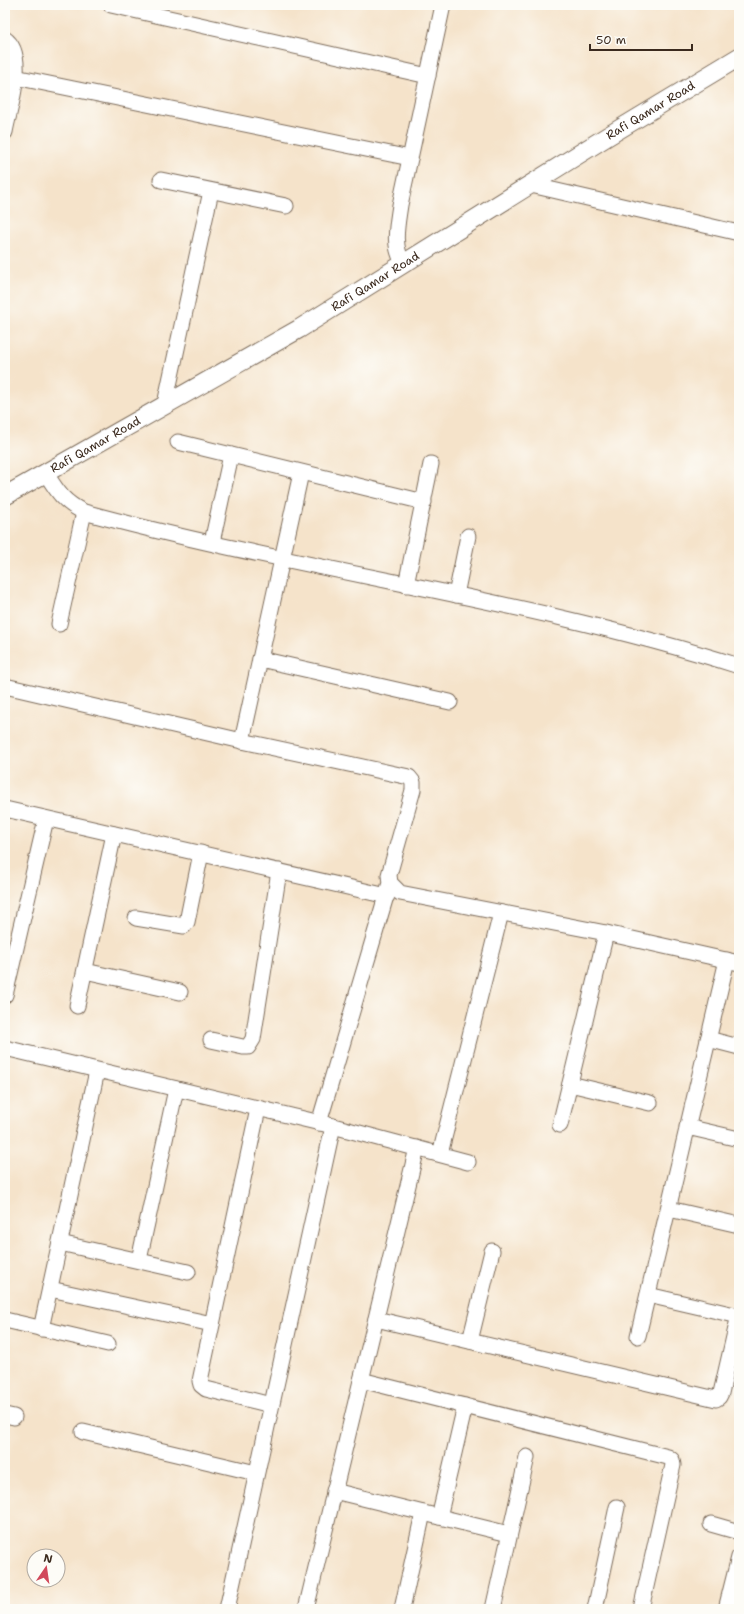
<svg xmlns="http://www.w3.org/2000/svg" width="744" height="1614" viewBox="0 0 744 1614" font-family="'Shantell Sans',sans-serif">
<rect width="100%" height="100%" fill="#fdfcf7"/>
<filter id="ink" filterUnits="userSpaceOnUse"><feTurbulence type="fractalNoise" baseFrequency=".025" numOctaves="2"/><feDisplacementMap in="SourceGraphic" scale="8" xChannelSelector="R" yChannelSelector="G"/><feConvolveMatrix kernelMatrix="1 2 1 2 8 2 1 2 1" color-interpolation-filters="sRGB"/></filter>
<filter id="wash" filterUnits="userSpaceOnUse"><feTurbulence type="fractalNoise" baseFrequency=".012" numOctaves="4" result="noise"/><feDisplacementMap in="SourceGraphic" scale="16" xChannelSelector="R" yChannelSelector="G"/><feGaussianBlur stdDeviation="0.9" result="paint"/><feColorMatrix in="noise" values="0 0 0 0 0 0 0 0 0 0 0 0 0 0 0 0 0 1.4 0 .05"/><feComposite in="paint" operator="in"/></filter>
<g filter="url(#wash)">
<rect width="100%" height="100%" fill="#f5e3ca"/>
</g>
<g filter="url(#ink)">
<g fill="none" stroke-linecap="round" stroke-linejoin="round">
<!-- minor casing -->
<g stroke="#7c6b5a" stroke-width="17">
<g id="minor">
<path d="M 111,5 L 428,76"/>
<path d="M 5,39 C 28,55 9,109 5,132"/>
<path d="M 15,77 L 410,158"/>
<path d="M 161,180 L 286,206"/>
<path d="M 531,185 L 739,233"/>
<path d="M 404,264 C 392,246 397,226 400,205 L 443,5"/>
<path d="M 165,404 L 211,191"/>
<path d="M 178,442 L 424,502"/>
<path d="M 45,472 C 57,491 63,502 84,512 C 301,571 525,598 739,666"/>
<path d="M 212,542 L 231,455"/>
<path d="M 406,585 L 431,464"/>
<path d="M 456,595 L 468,536"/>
<path d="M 59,624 L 84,512"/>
<path d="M 260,659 L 450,702"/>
<path d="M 5,686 L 242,741 L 409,777 L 413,782 L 413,790 L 389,875 L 390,883 L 400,893 L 606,933 L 739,963"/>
<path d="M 242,741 L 301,473"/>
<path d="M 5,809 L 387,896"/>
<path d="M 136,918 L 184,926 L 187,922 L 201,853"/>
<path d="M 85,971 L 180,992"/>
<path d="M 5,995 L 46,819"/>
<path d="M 77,1006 L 114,834"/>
<path d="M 708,1039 L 739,1047"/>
<path d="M 211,1040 L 243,1047 L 248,1047 L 253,1039 L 279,871"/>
<path d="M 5,1048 L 333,1126 L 468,1162"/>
<path d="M 570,1084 L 650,1103"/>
<path d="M 258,1109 L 200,1381 L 201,1385 L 206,1389 L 271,1405"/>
<path d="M 319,1123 L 389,886"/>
<path d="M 560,1125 L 606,933"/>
<path d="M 687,1127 L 739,1139"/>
<path d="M 440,1154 L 501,913"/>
<path d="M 669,1209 L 739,1225"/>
<path d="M 60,1243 L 188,1272"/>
<path d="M 139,1260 L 176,1089"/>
<path d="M 50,1289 L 212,1324"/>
<path d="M 648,1295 L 739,1316"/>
<path d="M 376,1319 L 716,1399 L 719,1397 L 721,1393 L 739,1315"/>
<path d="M 5,1320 L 108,1344"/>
<path d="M 41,1329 L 97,1071"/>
<path d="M 638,1336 L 727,960"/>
<path d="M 470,1341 L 492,1251"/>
<path d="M 361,1380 L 668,1457 L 672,1460 L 673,1465 L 641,1609"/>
<path d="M 5,1415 L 14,1417"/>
<path d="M 83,1432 L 256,1473"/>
<path d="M 334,1491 L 509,1534"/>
<path d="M 439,1517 L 465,1406"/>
<path d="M 711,1524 L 739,1532"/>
<path d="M 227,1609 L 333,1126"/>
<path d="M 306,1609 L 417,1148"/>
<path d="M 402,1609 L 423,1513"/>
<path d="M 493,1609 L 527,1457"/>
<path d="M 595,1609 L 617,1507"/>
<path d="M 726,1609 L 739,1557"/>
</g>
</g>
<!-- tertiary casing -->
<g stroke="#7c6b5a" stroke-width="20">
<g id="tertiary">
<path id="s1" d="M 5,496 L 299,329 L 608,136 L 739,57"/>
</g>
</g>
<!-- minor -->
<use href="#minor" stroke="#fff" stroke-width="15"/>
<!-- tertiary -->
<use href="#tertiary" stroke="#fff" stroke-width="18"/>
</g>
</g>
<g text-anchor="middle" stroke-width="3" stroke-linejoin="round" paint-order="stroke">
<!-- street labels -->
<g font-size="12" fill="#3b2a1e" stroke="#fdfcf7">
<text dy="4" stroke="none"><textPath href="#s1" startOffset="752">Rafi Qamar Road</textPath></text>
<text dy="4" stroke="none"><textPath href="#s1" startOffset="428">Rafi Qamar Road</textPath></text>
<text dy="4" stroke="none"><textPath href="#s1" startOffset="104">Rafi Qamar Road</textPath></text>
</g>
</g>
<!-- margin -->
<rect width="744" height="1614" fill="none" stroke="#fdfcf7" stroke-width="20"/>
<!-- north arrow -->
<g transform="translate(46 1568) rotate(13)"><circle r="19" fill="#fdfcf7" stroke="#afa8a0"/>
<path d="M0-3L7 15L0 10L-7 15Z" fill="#d1495b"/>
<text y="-6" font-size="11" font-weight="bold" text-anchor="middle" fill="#3b2a1e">N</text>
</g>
<!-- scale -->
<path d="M590 44v6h102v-6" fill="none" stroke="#3b2a1e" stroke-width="2"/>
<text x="596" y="44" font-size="12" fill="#3b2a1e" stroke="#fdfcf7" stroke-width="3" paint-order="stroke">50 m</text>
</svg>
